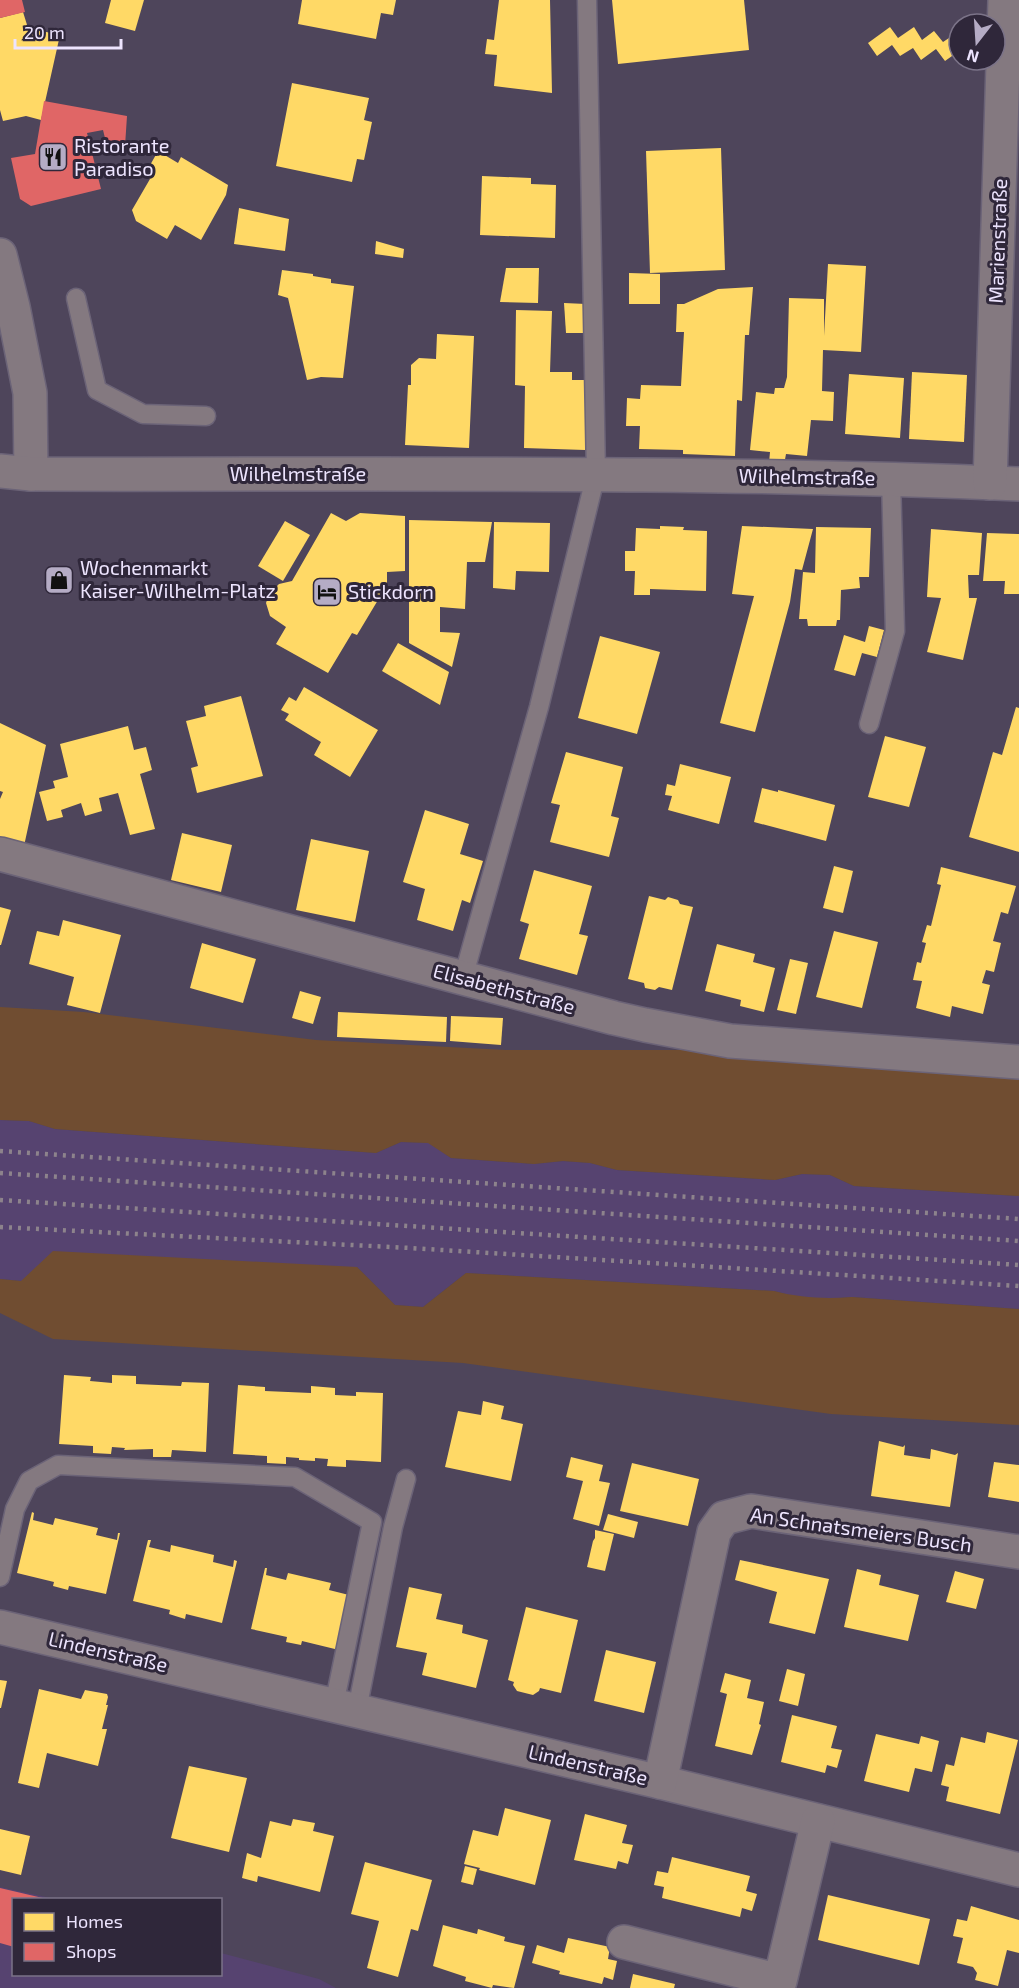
<svg xmlns="http://www.w3.org/2000/svg" width="1019" height="1988" viewBox="0 0 1019 1988" font-family="'Exo 2',sans-serif">
<rect width="100%" height="100%" fill="#4e455b"/>
<!-- built -->
<g fill="#564370">
<path d="M 0,1120 L 29,1121 L 55,1129 L 376,1153 L 401,1142 L 429,1143 L 451,1158 L 534,1164 L 563,1161 L 590,1163 L 617,1170 L 775,1180 L 802,1174 L 830,1175 L 854,1186 L 1019,1196 L 1019,1309 L 852,1297 L 825,1299 L 797,1297 L 774,1291 L 466,1273 L 423,1307 L 395,1305 L 357,1267 L 21,1281 L 0,1279 Z"/>
<path d="M 0,1887 L 55,1899 L 14,1900 L 14,1974 L 220,1974 L 221,1953 L 319,1979 L 336,1988 L 0,1988 Z"/>
</g>
<!-- green -->
<g fill="#704d31">
<path d="M 0,1007 L 84,1012 L 316,1040 L 506,1050 L 734,1050 L 1019,1070 L 1019,1196 L 854,1186 L 830,1175 L 802,1174 L 775,1180 L 617,1170 L 590,1163 L 563,1161 L 534,1164 L 451,1158 L 428,1143 L 401,1142 L 376,1153 L 55,1129 L 29,1121 L 0,1120 Z"/>
<path d="M 53,1251 L 357,1267 L 395,1305 L 423,1307 L 466,1273 L 774,1291 C 801,1298 825,1299 852,1297 L 1019,1309 L 1019,1425 L 831,1414 L 463,1363 L 53,1339 L 0,1313 L 0,1279 L 21,1281 Z"/>
</g>
<!-- homes -->
<g fill="#ffd966">
<path d="M 111,0 L 144,0 L 135,31 L 105,23 Z"/>
<path d="M 302,0 L 396,0 L 393,15 L 381,13 L 376,39 L 298,24 Z"/>
<path d="M 499,0 L 550,0 L 552,93 L 494,86 L 497,55 L 485,54 L 487,39 L 494,40 Z"/>
<path d="M 612,0 L 744,0 L 749,50 L 618,64 Z"/>
<path d="M 23,12 L 28,28 L 60,35 L 41,120 L 26,116 L 3,121 L 0,110 L 0,18 Z"/>
<path d="M 890,27 L 898,38 L 914,27 L 922,40 L 934,31 L 943,42 L 958,32 L 959,51 L 945,61 L 936,49 L 921,60 L 913,48 L 900,56 L 892,45 L 877,56 L 868,43 Z"/>
<path d="M 292,83 L 369,98 L 364,120 L 372,122 L 364,160 L 357,159 L 352,182 L 276,166 Z"/>
<path d="M 721,148 L 725,270 L 650,273 L 646,151 Z"/>
<path d="M 158,151 L 178,163 L 181,157 L 228,185 L 226,195 L 201,240 L 175,225 L 167,239 L 136,221 L 132,210 L 150,179 L 144,176 Z"/>
<path d="M 482,176 L 531,178 L 531,184 L 556,185 L 555,238 L 480,235 Z"/>
<path d="M 239,208 L 289,219 L 285,251 L 234,244 Z"/>
<path d="M 376,241 L 404,249 L 403,258 L 375,254 Z"/>
<path d="M 828,264 L 866,266 L 861,352 L 823,350 L 822,391 L 834,392 L 833,421 L 811,420 L 807,456 L 786,454 L 784,465 L 769,463 L 770,452 L 750,450 L 756,392 L 774,394 L 775,388 L 784,388 L 787,377 L 789,298 L 824,299 L 824,336 Z"/>
<path d="M 506,268 L 539,268 L 538,303 L 500,302 Z"/>
<path d="M 282,270 L 313,274 L 313,276 L 331,279 L 331,283 L 354,286 L 343,378 L 321,377 L 307,380 L 288,298 L 278,295 Z"/>
<path d="M 629,273 L 660,274 L 660,304 L 629,304 Z"/>
<path d="M 753,287 L 749,335 L 745,335 L 742,401 L 737,400 L 735,456 L 683,454 L 683,450 L 639,449 L 640,426 L 626,426 L 627,398 L 640,399 L 641,385 L 681,386 L 684,332 L 676,332 L 677,304 L 684,304 L 718,289 Z"/>
<path d="M 564,303 L 586,304 L 587,333 L 566,333 Z"/>
<path d="M 516,310 L 552,311 L 550,372 L 572,372 L 572,380 L 587,380 L 585,450 L 524,448 L 525,386 L 515,385 Z"/>
<path d="M 437,334 L 474,336 L 469,448 L 405,445 L 408,385 L 411,385 L 411,365 L 419,358 L 436,359 Z"/>
<path d="M 912,372 L 967,375 L 964,442 L 909,439 Z"/>
<path d="M 849,374 L 904,378 L 900,438 L 845,434 Z"/>
<path d="M 331,513 L 346,521 L 360,513 L 405,516 L 405,571 L 387,572 L 387,585 L 357,635 L 352,633 L 328,673 L 276,644 L 286,627 L 270,616 L 266,603 L 269,594 L 279,584 L 292,581 Z"/>
<path d="M 409,520 L 492,522 L 485,562 L 467,562 L 465,609 L 440,607 L 440,632 L 460,633 L 452,667 L 409,643 Z"/>
<path d="M 285,521 L 310,535 L 283,581 L 258,566 Z"/>
<path d="M 494,522 L 550,523 L 549,572 L 516,571 L 515,590 L 493,588 Z"/>
<path d="M 660,526 L 684,527 L 683,530 L 707,531 L 706,591 L 650,589 L 650,595 L 634,595 L 635,571 L 625,571 L 625,551 L 635,551 L 636,528 L 660,529 Z"/>
<path d="M 742,526 L 813,529 L 802,570 L 795,569 L 790,602 L 755,732 L 720,723 L 754,596 L 732,594 Z"/>
<path d="M 816,527 L 871,528 L 869,577 L 859,577 L 860,588 L 841,590 L 840,620 L 837,620 L 836,626 L 808,626 L 807,619 L 799,619 L 803,572 L 815,573 Z"/>
<path d="M 931,529 L 982,533 L 979,575 L 968,575 L 969,598 L 977,598 L 963,660 L 927,652 L 941,598 L 927,597 Z"/>
<path d="M 987,533 L 1019,534 L 1019,594 L 1004,594 L 1005,581 L 983,581 Z"/>
<path d="M 869,626 L 884,630 L 877,657 L 862,653 L 855,676 L 834,670 L 844,635 L 865,642 Z"/>
<path d="M 600,636 L 660,652 L 637,734 L 578,718 Z"/>
<path d="M 398,643 L 449,672 L 440,705 L 382,671 Z"/>
<path d="M 304,687 L 378,730 L 350,777 L 314,755 L 321,742 L 285,720 L 289,714 L 281,710 L 289,697 L 296,701 Z"/>
<path d="M 241,696 L 263,776 L 197,793 L 191,768 L 198,766 L 186,721 L 206,716 L 204,706 Z"/>
<path d="M 1016,707 L 1019,708 L 1019,852 L 969,837 L 993,752 L 1002,755 Z"/>
<path d="M 0,723 L 46,745 L 24,846 L 0,839 L 0,799 L 3,792 L 0,791 Z"/>
<path d="M 128,726 L 134,750 L 146,747 L 152,770 L 140,774 L 155,829 L 130,835 L 118,793 L 99,798 L 102,811 L 85,816 L 81,803 L 61,810 L 63,817 L 47,821 L 39,792 L 55,788 L 53,781 L 68,777 L 60,744 Z"/>
<path d="M 885,736 L 926,747 L 909,807 L 868,797 Z"/>
<path d="M 566,752 L 623,767 L 611,816 L 619,818 L 609,857 L 550,842 L 560,805 L 551,803 Z"/>
<path d="M 680,764 L 731,777 L 719,824 L 668,810 L 672,796 L 665,795 L 667,784 L 675,786 Z"/>
<path d="M 762,788 L 778,792 L 778,790 L 835,805 L 826,841 L 754,822 Z"/>
<path d="M 425,810 L 469,824 L 460,854 L 483,861 L 470,903 L 462,900 L 453,931 L 417,920 L 425,889 L 403,882 Z"/>
<path d="M 182,833 L 232,845 L 221,892 L 171,880 Z"/>
<path d="M 311,839 L 369,851 L 355,922 L 296,910 Z"/>
<path d="M 834,866 L 853,871 L 843,913 L 823,908 Z"/>
<path d="M 941,867 L 1016,886 L 1008,914 L 1001,912 L 993,941 L 1001,943 L 994,972 L 986,970 L 982,983 L 990,985 L 983,1014 L 952,1006 L 950,1017 L 916,1008 L 922,981 L 913,980 L 917,962 L 921,963 L 926,943 L 922,942 L 927,925 L 931,926 L 941,885 L 937,884 Z"/>
<path d="M 534,870 L 592,886 L 579,934 L 588,936 L 577,975 L 519,959 L 529,924 L 520,921 Z"/>
<path d="M 649,896 L 665,900 L 668,897 L 678,900 L 680,904 L 693,907 L 672,990 L 659,987 L 655,990 L 645,988 L 644,983 L 628,979 Z"/>
<path d="M 0,907 L 11,910 L 1,945 L 0,945 Z"/>
<path d="M 63,920 L 121,935 L 100,1013 L 67,1005 L 74,977 L 29,964 L 37,931 L 59,936 Z"/>
<path d="M 834,931 L 878,942 L 862,1008 L 816,997 Z"/>
<path d="M 202,943 L 256,959 L 243,1003 L 190,988 Z"/>
<path d="M 717,944 L 755,954 L 753,962 L 775,968 L 764,1012 L 740,1006 L 741,1000 L 705,991 Z"/>
<path d="M 790,959 L 808,963 L 796,1014 L 777,1010 Z"/>
<path d="M 300,991 L 321,997 L 313,1024 L 292,1018 Z"/>
<path d="M 338,1012 L 447,1017 L 446,1042 L 337,1037 Z"/>
<path d="M 451,1016 L 503,1018 L 501,1045 L 450,1041 Z"/>
<path d="M 64,1375 L 91,1377 L 90,1381 L 112,1383 L 112,1375 L 136,1376 L 136,1384 L 181,1386 L 182,1382 L 209,1383 L 206,1452 L 172,1450 L 171,1457 L 153,1457 L 153,1449 L 124,1450 L 125,1448 L 112,1447 L 111,1454 L 93,1453 L 93,1446 L 59,1444 Z"/>
<path d="M 238,1385 L 265,1387 L 265,1391 L 311,1393 L 311,1386 L 335,1388 L 335,1395 L 356,1396 L 356,1392 L 383,1393 L 381,1462 L 346,1460 L 346,1467 L 327,1466 L 328,1459 L 315,1458 L 315,1461 L 299,1460 L 299,1458 L 286,1457 L 286,1464 L 267,1463 L 267,1456 L 233,1454 Z"/>
<path d="M 483,1401 L 504,1406 L 501,1419 L 523,1424 L 511,1481 L 445,1467 L 458,1411 L 481,1415 Z"/>
<path d="M 879,1441 L 903,1447 L 905,1445 L 904,1455 L 930,1459 L 931,1449 L 955,1455 L 958,1453 L 950,1507 L 871,1496 Z"/>
<path d="M 571,1457 L 603,1465 L 599,1481 L 610,1483 L 599,1526 L 573,1519 L 583,1481 L 566,1477 Z"/>
<path d="M 994,1462 L 1019,1465 L 1019,1502 L 988,1497 Z"/>
<path d="M 632,1463 L 699,1479 L 688,1526 L 620,1511 Z"/>
<path d="M 32,1512 L 34,1513 L 33,1520 L 53,1525 L 55,1518 L 98,1528 L 96,1535 L 117,1540 L 118,1533 L 120,1533 L 106,1594 L 69,1586 L 68,1590 L 53,1586 L 54,1582 L 17,1573 Z"/>
<path d="M 608,1514 L 638,1522 L 634,1538 L 603,1530 Z"/>
<path d="M 595,1530 L 614,1534 L 605,1571 L 587,1567 L 593,1541 L 595,1538 Z"/>
<path d="M 148,1540 L 151,1540 L 149,1547 L 170,1552 L 171,1545 L 214,1555 L 213,1562 L 233,1567 L 234,1560 L 237,1561 L 222,1623 L 186,1614 L 185,1619 L 169,1614 L 170,1610 L 133,1601 Z"/>
<path d="M 740,1560 L 829,1579 L 815,1634 L 769,1623 L 777,1592 L 735,1580 Z"/>
<path d="M 265,1568 L 267,1568 L 266,1575 L 286,1580 L 288,1573 L 331,1583 L 329,1590 L 349,1595 L 339,1650 L 302,1641 L 301,1645 L 286,1642 L 287,1637 L 251,1629 Z"/>
<path d="M 857,1569 L 881,1575 L 879,1585 L 919,1595 L 908,1641 L 844,1627 Z"/>
<path d="M 955,1571 L 984,1579 L 976,1609 L 946,1602 Z"/>
<path d="M 409,1587 L 442,1594 L 436,1619 L 463,1625 L 462,1633 L 488,1640 L 476,1688 L 422,1675 L 427,1653 L 396,1647 Z"/>
<path d="M 526,1607 L 578,1620 L 561,1693 L 540,1688 L 539,1691 L 533,1695 L 517,1691 L 513,1685 L 514,1682 L 508,1680 Z"/>
<path d="M 606,1650 L 656,1662 L 644,1713 L 594,1701 Z"/>
<path d="M 787,1669 L 805,1674 L 798,1706 L 779,1701 Z"/>
<path d="M 725,1673 L 751,1680 L 747,1698 L 764,1702 L 759,1724 L 761,1725 L 752,1755 L 715,1746 L 727,1694 L 720,1692 Z"/>
<path d="M 0,1680 L 7,1681 L 1,1708 L 0,1708 Z"/>
<path d="M 39,1689 L 81,1699 L 85,1690 L 107,1694 L 108,1697 L 106,1705 L 108,1705 L 102,1729 L 107,1729 L 98,1766 L 47,1753 L 39,1788 L 18,1783 Z"/>
<path d="M 792,1715 L 837,1726 L 831,1748 L 842,1750 L 837,1768 L 827,1765 L 825,1773 L 781,1762 Z"/>
<path d="M 987,1732 L 1018,1740 L 1000,1814 L 946,1801 L 949,1787 L 941,1785 L 946,1764 L 954,1766 L 961,1737 L 985,1743 Z"/>
<path d="M 876,1734 L 919,1744 L 921,1736 L 939,1741 L 932,1772 L 915,1768 L 909,1792 L 864,1781 Z"/>
<path d="M 189,1766 L 247,1778 L 229,1852 L 171,1838 Z"/>
<path d="M 505,1808 L 551,1820 L 535,1885 L 479,1870 L 480,1868 L 464,1864 L 473,1830 L 498,1836 Z"/>
<path d="M 585,1814 L 627,1825 L 622,1843 L 633,1845 L 628,1864 L 618,1861 L 616,1869 L 574,1860 Z"/>
<path d="M 293,1819 L 315,1823 L 313,1831 L 334,1836 L 320,1892 L 258,1876 L 257,1882 L 242,1878 L 247,1853 L 261,1858 L 270,1821 L 291,1826 Z"/>
<path d="M 0,1829 L 30,1836 L 21,1875 L 0,1870 Z"/>
<path d="M 672,1857 L 750,1876 L 746,1891 L 757,1894 L 752,1911 L 742,1908 L 740,1917 L 662,1898 L 664,1887 L 654,1885 L 657,1871 L 668,1873 Z"/>
<path d="M 365,1862 L 432,1880 L 418,1931 L 411,1929 L 398,1977 L 367,1968 L 379,1921 L 351,1914 Z"/>
<path d="M 465,1866 L 477,1869 L 473,1885 L 461,1882 Z"/>
<path d="M 828,1895 L 930,1919 L 919,1965 L 818,1940 Z"/>
<path d="M 971,1906 L 1019,1920 L 1019,1953 L 1007,1950 L 998,1986 L 975,1980 L 977,1973 L 973,1967 L 957,1963 L 963,1938 L 953,1936 L 957,1919 L 967,1921 Z"/>
<path d="M 443,1925 L 477,1934 L 478,1929 L 505,1937 L 504,1941 L 525,1946 L 514,1988 L 493,1985 L 492,1988 L 465,1981 L 466,1977 L 433,1966 Z"/>
<path d="M 568,1938 L 610,1947 L 608,1959 L 617,1961 L 613,1980 L 604,1977 L 602,1984 L 559,1974 L 560,1971 L 532,1963 L 537,1945 L 564,1953 Z"/>
<path d="M 633,1974 L 675,1984 L 674,1988 L 630,1988 Z"/>
</g>
<!-- shops -->
<g fill="#e06666">
<path d="M 0,0 L 22,0 L 25,12 L 0,18 Z"/>
<path d="M 44,101 L 127,116 L 125,146 L 106,142 L 103,130 L 87,133 L 101,189 L 31,206 L 20,199 L 11,158 L 35,154 Z"/>
<path d="M 0,1888 L 47,1899 L 14,1900 L 14,1947 L 0,1943 Z"/>
</g>
<g fill="none" stroke-linecap="round" stroke-linejoin="round">
<!-- service casing -->
<g stroke="#6b6377" stroke-width="21">
<g id="service">
<path d="M 76,298 L 97,390 L 143,414 L 206,416"/>
<path d="M 869,724 L 895,631 L 891,478"/>
<path d="M 463,978 L 539,707 L 596,474 L 587,0"/>
<path d="M 0,1577 L 15,1509 L 29,1481 L 58,1465 L 295,1477 L 372,1522 L 334,1705"/>
<path d="M 357,1710 L 393,1527 L 406,1479"/>
</g>
</g>
<!-- minor casing -->
<g stroke="#6b6377" stroke-width="36">
<g id="minor">
<path d="M 0,255 L 13,307 L 30,393 L 31,474"/>
<path d="M 0,471 L 31,474 C 360,475 690,470 1019,484"/>
<path d="M 990,483 L 1005,0"/>
<path d="M 0,854 L 463,978 L 614,1018 L 645,1025 L 730,1041 L 1019,1062"/>
<path d="M 0,1627 L 660,1782 L 1019,1870"/>
<path d="M 660,1782 L 714,1532 L 724,1518 L 751,1511 L 1019,1552"/>
<path d="M 624,1942 L 780,1981 L 818,1821"/>
</g>
</g>
<!-- service -->
<use href="#service" stroke="#847980" stroke-width="18"/>
<!-- minor -->
<use href="#minor" stroke="#847980" stroke-width="33"/>
<!-- rail -->
<g stroke="#8d838c" stroke-width="4.5" stroke-dasharray="3 6" stroke-linecap="butt">
<path d="M 0,1151 L 1019,1219"/>
<path d="M 0,1173 L 1019,1241"/>
<path d="M 0,1200 L 1019,1265"/>
<path d="M 0,1227 L 410,1248 L 1019,1286"/>
</g>
</g>
<!-- icons -->
<defs>
<g id="restaurant-square" transform="scale(1.5)"><rect x="-9" y="-9" width="18" height="18" rx="4" fill="#b5acc5" stroke="#2f273a"/><path d="M-5-6h1v4h1v-4h1v4h1v-4h1v5L-1.5 .5V6h-2V.5L-5-1ZM5-6V6H3V1.5H1.5Q1.5-4 5-6Z" fill="#111"/></g>
<g id="shop-square" transform="scale(1.5)"><rect x="-9" y="-9" width="18" height="18" rx="4" fill="#b5acc5" stroke="#2f273a"/><path d="M-5-2.5h2.3a2.7 3.5 0 0 1 5.4 0H5L5.5 6h-11ZM-1.5-2.5h3a1.5 2.3 0 0 0-3 0Z" fill="#111"/></g>
<g id="hotel-square" transform="scale(1.5)"><rect x="-9" y="-9" width="18" height="18" rx="4" fill="#b5acc5" stroke="#2f273a"/><path d="M-6-4.5h1.5V1H6V5H4.5V3h-9V5H-6ZM-4 0a1.8 1.8 0 1 1 3.6 0ZM.5 0V-2.5h3Q6-2.5 6 0Z" fill="#111"/></g>
</defs>
<g fill-rule="evenodd">
<use href="#restaurant-square" x="53" y="157"/>
<use href="#shop-square" x="59" y="580"/>
<use href="#hotel-square" x="327" y="592"/>
</g>
<g text-anchor="middle" stroke-width="6" stroke-linejoin="round" paint-order="stroke">
<!-- poi labels -->
<g font-size="20" fill="#ede4fe" stroke="#2f273a" text-anchor="start">
<text x="74" y="153">Ristorante<tspan x="74" dy="23">Paradiso</tspan></text>
<text x="80" y="575">Wochenmarkt<tspan x="80" dy="23">Kaiser-Wilhelm-Platz</tspan></text>
<text x="348" y="599">Stickdorn</text>
</g>
<!-- street labels -->
<g font-size="20" fill="#ede4fe" stroke="#2f273a">
<text transform="translate(998 241) rotate(-88)" y="7">Marienstraße</text>
<text x="298" y="481">Wilhelmstraße</text>
<text transform="translate(807 477) rotate(1)" y="7">Wilhelmstraße</text>
<text transform="translate(504 989) rotate(15)" y="7">Elisabethstraße</text>
<text transform="translate(861 1530) rotate(8)" y="7">An Schnatsmeiers Busch</text>
<text transform="translate(108 1652) rotate(13)" y="7">Lindenstraße</text>
<text transform="translate(588 1765) rotate(13)" y="7">Lindenstraße</text>
</g>
</g>
<!-- legend -->
<rect x="12" y="1898" width="210" height="78" fill="#2f273a" stroke="#7b7388" stroke-width="1.5"/>
<rect x="24" y="1913" width="30" height="18" fill="#ffd966" stroke="#7b7388" stroke-width="1.5"/>
<text x="66" y="1928" font-size="18" fill="#ede4fe">Homes</text>
<rect x="24" y="1943" width="30" height="18" fill="#e06666" stroke="#7b7388" stroke-width="1.5"/>
<text x="66" y="1958" font-size="18" fill="#ede4fe">Shops</text>
<!-- north arrow -->
<g transform="translate(977 42) rotate(197)"><circle r="28" fill="#2f273a" stroke="#7b7388" stroke-width="1.5"/>
<path d="M0-4.5L10 22L0 15L-10 22Z" fill="#b5acc5"/>
<text y="-9" font-size="16" font-weight="bold" text-anchor="middle" fill="#ede4fe">N</text>
</g>
<!-- scale -->
<path d="M15 39v9h106v-9" fill="none" stroke="#ede4fe" stroke-width="3"/>
<text x="24" y="39" font-size="18" fill="#ede4fe" stroke="#2f273a" stroke-width="4.5" paint-order="stroke">20 m</text>
</svg>
